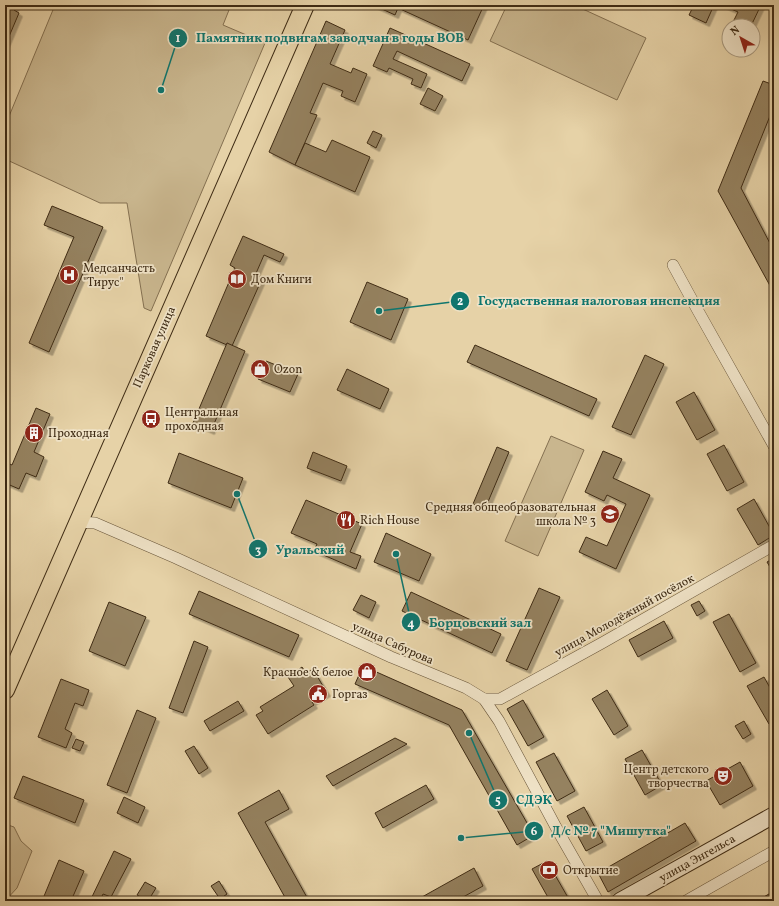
<svg xmlns="http://www.w3.org/2000/svg" width="779" height="906" viewBox="0 0 779 906" font-family="Vollkorn,serif">
<defs>
<filter id="shadow"><feDropShadow dx="3.5" dy="3.5" stdDeviation="0" flood-color="#0004"/></filter>
</defs>
<rect width="100%" height="100%" fill="#e6d2a7"/>
<filter id="stains"><feTurbulence type="fractalNoise" baseFrequency=".005" numOctaves="4"/><feColorMatrix values="0 0 0 0 .2 0 0 0 0 .09 0 0 0 0 .02 0 0 0 .5 -.17"/></filter>
<radialGradient id="worn" r=".72"><stop offset=".6" stop-color="#630" stop-opacity="0"/><stop offset="1" stop-color="#630" stop-opacity=".3"/></radialGradient>
<!-- green -->
<g fill="#c9b68e" stroke="#847051">
<path d="M 55,5 L 231,5 L 223,25 L 265,43 L 151,311 L 144,308 L 127,203 L 100,203 L 5,159 L 5,126 Z"/>
<path d="M 507,5 L 574,5 L 646,38 L 617,100 L 490,41 Z"/>
<path d="M 551,436 L 584,450 L 538,556 L 505,541 Z"/>
<path d="M 5,824 L 14,827 L 21,841 L 32,851 L 17,888 L 5,901 Z"/>
</g>
<!-- building -->
<g fill="#958260" stroke="#3e2b14" filter="url(#shadow)">
<path d="M 5,5 L 16,5 L 14,10 L 19,13 L 5,46 Z"/>
<path d="M 373,5 L 484,5 L 468,40 L 398,8 L 395,15 Z"/>
<path d="M 694,5 L 714,5 L 706,23 L 689,15 Z"/>
<path d="M 722,5 L 761,5 L 751,26 L 731,26 L 738,12 Z"/>
<path d="M 326,21 L 345,30 L 330,64 L 351,73 L 353,68 L 367,74 L 355,102 L 341,96 L 343,91 L 323,83 L 310,113 L 317,115 L 295,165 L 269,152 Z"/>
<path d="M 390,28 L 470,64 L 462,81 L 397,51 L 393,59 L 427,74 L 421,88 L 411,84 L 413,79 L 389,68 L 387,72 L 373,66 Z"/>
<path d="M 763,81 L 774,85 L 774,106 L 741,188 L 774,251 L 774,293 L 718,191 Z"/>
<path d="M 428,88 L 443,96 L 435,111 L 420,104 Z"/>
<path d="M 373,131 L 382,135 L 376,148 L 367,143 Z"/>
<path d="M 332,140 L 370,157 L 355,192 L 295,165 L 305,143 L 326,152 Z"/>
<path d="M 52,206 L 103,227 L 49,352 L 29,343 L 74,237 L 44,225 Z"/>
<path d="M 243,236 L 284,254 L 280,262 L 264,255 L 254,278 L 261,281 L 232,346 L 227,343 L 227,345 L 206,336 L 235,268 L 230,265 Z"/>
<path d="M 367,282 L 408,299 L 391,340 L 350,322 Z"/>
<path d="M 227,343 L 245,351 L 211,431 L 193,423 Z"/>
<path d="M 475,345 L 597,399 L 589,416 L 467,362 Z"/>
<path d="M 645,355 L 664,364 L 631,435 L 612,427 Z"/>
<path d="M 266,361 L 298,374 L 290,392 L 258,379 Z"/>
<path d="M 347,369 L 389,389 L 380,409 L 337,390 Z"/>
<path d="M 694,392 L 715,430 L 697,440 L 676,402 Z"/>
<path d="M 36,408 L 50,414 L 34,452 L 44,457 L 36,477 L 26,473 L 19,489 L 5,483 L 5,462 L 12,465 Z"/>
<path d="M 724,445 L 744,482 L 727,491 L 707,454 Z"/>
<path d="M 497,447 L 509,452 L 485,509 L 473,504 Z"/>
<path d="M 603,451 L 622,459 L 613,478 L 650,495 L 616,569 L 579,552 L 586,537 L 607,546 L 626,504 L 607,495 L 604,501 L 585,492 Z"/>
<path d="M 313,452 L 347,466 L 341,481 L 307,468 Z"/>
<path d="M 179,453 L 243,478 L 231,508 L 168,483 Z"/>
<path d="M 754,499 L 774,535 L 758,545 L 737,509 Z"/>
<path d="M 306,500 L 362,524 L 350,552 L 361,556 L 356,569 L 314,551 L 317,544 L 291,533 Z"/>
<path d="M 386,533 L 431,554 L 419,581 L 374,562 Z"/>
<path d="M 774,558 L 774,574 L 767,562 Z"/>
<path d="M 539,588 L 560,597 L 527,670 L 506,661 Z"/>
<path d="M 199,591 L 299,635 L 289,657 L 189,614 Z"/>
<path d="M 411,592 L 501,634 L 492,653 L 402,611 Z"/>
<path d="M 361,595 L 376,602 L 369,618 L 353,610 Z"/>
<path d="M 699,601 L 705,611 L 697,616 L 691,605 Z"/>
<path d="M 109,602 L 146,617 L 125,666 L 89,651 Z"/>
<path d="M 729,614 L 756,663 L 740,672 L 713,622 Z"/>
<path d="M 664,621 L 673,638 L 638,657 L 629,640 Z"/>
<path d="M 194,641 L 208,647 L 183,713 L 169,708 Z"/>
<path d="M 363,666 L 462,710 L 534,835 L 517,845 L 449,725 L 355,684 Z"/>
<path d="M 302,667 L 306,673 L 313,669 L 327,693 L 312,702 L 314,705 L 268,734 L 256,715 L 263,711 L 260,707 L 294,686 L 288,677 Z"/>
<path d="M 764,677 L 774,695 L 774,721 L 769,724 L 747,686 Z"/>
<path d="M 61,679 L 89,690 L 83,706 L 75,703 L 65,729 L 72,733 L 66,748 L 38,737 Z"/>
<path d="M 607,690 L 628,726 L 614,735 L 592,699 Z"/>
<path d="M 523,700 L 544,737 L 528,746 L 507,709 Z"/>
<path d="M 238,701 L 244,711 L 210,731 L 204,721 Z"/>
<path d="M 137,710 L 156,718 L 127,793 L 107,785 Z"/>
<path d="M 744,721 L 751,734 L 743,739 L 735,726 Z"/>
<path d="M 395,738 L 407,744 L 333,786 L 326,776 Z"/>
<path d="M 76,739 L 84,742 L 80,751 L 72,748 Z"/>
<path d="M 194,746 L 208,768 L 199,774 L 185,751 Z"/>
<path d="M 642,750 L 662,785 L 645,795 L 625,759 Z"/>
<path d="M 554,753 L 575,791 L 557,801 L 536,762 Z"/>
<path d="M 740,762 L 753,786 L 720,805 L 706,781 Z"/>
<path d="M 23,776 L 84,800 L 75,823 L 14,798 Z"/>
<path d="M 426,785 L 434,799 L 383,828 L 375,813 Z"/>
<path d="M 279,790 L 289,809 L 265,822 L 309,901 L 287,901 L 238,813 Z"/>
<path d="M 124,797 L 145,807 L 138,823 L 117,813 Z"/>
<path d="M 584,807 L 603,842 L 586,851 L 567,816 Z"/>
<path d="M 685,823 L 696,841 L 608,892 L 598,873 Z"/>
<path d="M 114,851 L 131,859 L 111,897 L 103,894 L 100,901 L 90,901 Z"/>
<path d="M 59,860 L 84,871 L 71,901 L 42,901 Z"/>
<path d="M 547,861 L 570,901 L 550,901 L 532,869 Z"/>
<path d="M 474,868 L 483,886 L 456,901 L 424,901 L 422,897 Z"/>
<path d="M 219,881 L 227,894 L 220,899 L 211,886 Z"/>
<path d="M 145,882 L 156,888 L 148,901 L 137,895 Z"/>
<path d="M 774,891 L 774,901 L 757,901 Z"/>
</g>
<g fill="none" stroke-linecap="round" stroke-linejoin="round">
<!-- street casing -->
<g stroke="#685539" stroke-width="12">
<g id="street">
<path d="M 673,265 L 697,309 L 774,446"/>
<path d="M 79,522 L 95,523 L 176,558 L 391,657 L 466,688 L 484,699 L 499,721 L 558,831 L 598,901"/>
<path d="M 484,699 L 500,699 L 602,643 L 774,545"/>
<path d="M 686,901 L 774,851"/>
</g>
</g>
<!-- secondary casing -->
<g stroke="#3e2b14" stroke-width="18">
<path id="secondary" d="M 620,901 L 774,815"/>
</g>
<!-- primary casing -->
<g stroke="#3e2b14" stroke-width="20">
<path id="primary" d="M 5,690 L 305,5"/>
</g>
<!-- street -->
<use href="#street" stroke="#efe2c6" stroke-width="11"/>
<!-- secondary -->
<use href="#secondary" stroke="#efe2c6" stroke-width="16"/>
<!-- primary -->
<use href="#primary" stroke="#e6d2a7" stroke-width="18"/>
</g>
<!-- icons -->
<defs>
<g id="hospital-disc" transform="scale(1)"><circle r="9.5" fill="#8f2418" stroke="#efe2c6"/><path d="M-5-5h3v3.5h4V-5h3V5h-3V1.5h-4V5h-3Z" fill="#fff"/></g>
<g id="library-disc" transform="scale(1)"><circle r="9.5" fill="#8f2418" stroke="#efe2c6"/><path d="M-6-4Q-3-5.5-.7-3.5V5Q-3 3-6 4ZM6-4Q3-5.5 .7-3.5V5Q3 3 6 4Z" fill="#fff"/></g>
<g id="shop-disc" transform="scale(1)"><circle r="9.5" fill="#8f2418" stroke="#efe2c6"/><path d="M-5-2.5h2.3a2.7 3.5 0 0 1 5.4 0H5L5.5 6h-11ZM-1.5-2.5h3a1.5 2.3 0 0 0-3 0Z" fill="#fff"/></g>
<g id="bus-disc" transform="scale(1)"><circle r="9.5" fill="#8f2418" stroke="#efe2c6"/><path d="M-5-6H5V4H4V6H2V4H-2V6H-4V4H-5ZM-3.5-4V0h7V-4ZM-3.5 1.2v1.5H-2V1.2ZM2 1.2v1.5H3.5V1.2Z" fill="#fff"/></g>
<g id="building-disc" transform="scale(1)"><circle r="9.5" fill="#8f2418" stroke="#efe2c6"/><path d="M-4-6H4V6H1V3H-1V6H-4ZM-2.5-4.3h1.7v1.8h-1.7ZM.8-4.3h1.7v1.8H.8ZM-2.5-1h1.7V.8h-1.7ZM.8-1h1.7V.8H.8Z" fill="#fff"/></g>
<g id="school-disc" transform="scale(1)"><circle r="9.5" fill="#8f2418" stroke="#efe2c6"/><path d="M0-5L7-2L0 1L-7-2ZM-4 1L0 2.5L4 1V4Q0 6-4 4Z" fill="#fff"/></g>
<g id="restaurant-disc" transform="scale(1)"><circle r="9.5" fill="#8f2418" stroke="#efe2c6"/><path d="M-5-6h1v4h1v-4h1v4h1v-4h1v5L-1.5 .5V6h-2V.5L-5-1ZM5-6V6H3V1.5H1.5Q1.5-4 5-6Z" fill="#fff"/></g>
<g id="civic-disc" transform="scale(1)"><circle r="9.5" fill="#8f2418" stroke="#efe2c6"/><path d="M-.6-6.5H3V-4.5H.6V-3L4-1V1h2V6H-6V1h2V-1L-.6-3ZM-1.2 2.5V6h2.4V2.5Z" fill="#fff"/></g>
<g id="theatre-disc" transform="scale(1)"><circle r="9.5" fill="#8f2418" stroke="#efe2c6"/><path d="M-5-5.5Q0-4 5-5.5V0Q5 5 0 6Q-5 5-5 0ZM-3.3-2.5H-1v1.5H-3.3ZM1-2.5H3.3v1.5H1ZM-2.8 1Q0 5.5 2.8 1Z" fill="#fff"/></g>
<g id="bank-disc" transform="scale(1)"><circle r="9.5" fill="#8f2418" stroke="#efe2c6"/><path d="M-6-4H6V4H-6ZM0-2.3a2.3 2.3 0 1 0 0 4.6a2.3 2.3 0 1 0 0-4.6Z" fill="#fff"/></g>
</defs>
<g fill-rule="evenodd">
<use href="#hospital-disc" x="69" y="275"/>
<use href="#library-disc" x="237" y="279"/>
<use href="#shop-disc" x="260" y="369"/>
<use href="#bus-disc" x="151" y="419"/>
<use href="#building-disc" x="34" y="433"/>
<use href="#school-disc" x="610" y="514"/>
<use href="#restaurant-disc" x="346" y="520"/>
<use href="#shop-disc" x="367" y="672"/>
<use href="#civic-disc" x="318" y="694"/>
<use href="#theatre-disc" x="723" y="776"/>
<use href="#bank-disc" x="549" y="870"/>
</g>
<g text-anchor="middle" stroke-width="3.5" stroke-linejoin="round" paint-order="stroke">
<!-- poi labels -->
<g font-size="12" fill="#3e2b14" stroke="#efe2c6" text-anchor="start">
<text x="83" y="272">Медсанчасть<tspan x="83" dy="14">"Тирус"</tspan></text>
<text x="251" y="283">Дом Книги</text>
<text x="274" y="373">Ozon</text>
<text x="165" y="416">Центральная<tspan x="165" dy="14">проходная</tspan></text>
<text x="48" y="437">Проходная</text>
<text x="596" y="511" text-anchor="end">Средняя общеобразовательная<tspan x="596" dy="14">школа № 3</tspan></text>
<text x="360" y="524">Rich House</text>
<text x="353" y="676" text-anchor="end">Красное &amp; белое</text>
<text x="332" y="698">Горгаз</text>
<text x="709" y="773" text-anchor="end">Центр детского<tspan x="709" dy="14">творчества</tspan></text>
<text x="563" y="874">Открытие</text>
</g>
<!-- street labels -->
<g font-size="12" fill="#3e2b14" stroke="#efe2c6">
<text transform="translate(154 347) rotate(-66)" y="4">Парковая улица</text>
<text transform="translate(624 615) rotate(-29)" y="4">улица Молодёжный посёлок</text>
<text transform="translate(393 643) rotate(24)" y="4">улица Сабурова</text>
<text transform="translate(697 858) rotate(-29)" y="4">улица Энгельса</text>
</g>
</g>
<!-- callouts -->
<path fill="none" stroke="#0f766e" stroke-width="1.5" d="M161 90L178 38M379 311L460 301M237 494L258 549M396 554L411 622M469 733L498 800M461 838L534 831"/>
<g fill="#0f766e" stroke="#efe2c6" stroke-width="1.5">
<circle cx="161" cy="90" r="4"/>
<circle cx="379" cy="311" r="4"/>
<circle cx="237" cy="494" r="4"/>
<circle cx="396" cy="554" r="4"/>
<circle cx="469" cy="733" r="4"/>
<circle cx="461" cy="838" r="4"/>
<circle cx="178" cy="38" r="10"/>
<circle cx="460" cy="301" r="10"/>
<circle cx="258" cy="549" r="10"/>
<circle cx="411" cy="622" r="10"/>
<circle cx="498" cy="800" r="10"/>
<circle cx="534" cy="831" r="10"/>
</g>
<g font-size="12" text-anchor="middle" font-weight="bold" fill="#fff">
<text x="178" y="42">1</text>
<text x="460" y="305">2</text>
<text x="258" y="554">3</text>
<text x="411" y="627">4</text>
<text x="498" y="804">5</text>
<text x="534" y="835">6</text>
</g>
<g font-size="13" text-anchor="middle" font-weight="bold" fill="#0f766e" stroke="#efe2c6" stroke-width="3.5" stroke-linejoin="round" paint-order="stroke">
<text x="330" y="42">Памятник подвигам заводчан в годы ВОВ</text>
<text x="599" y="305">Госудаственная налоговая инспекция</text>
<text x="310" y="554">Уральский</text>
<text x="480" y="627">Борцовский зал</text>
<text x="534" y="804">СДЭК</text>
<text x="611" y="835">Д/с № 7 "Мишутка"</text>
</g>
<!-- margin -->
<rect width="779" height="906" fill="none" stroke="#e6d2a7" stroke-width="20"/>
<rect x="6" y="6" width="767" height="894" fill="none" stroke="#3e2b14" stroke-width="2"/>
<rect x="10" y="10" width="759" height="886" fill="none" stroke="#3e2b14"/>
<!-- north arrow -->
<g transform="translate(741 38) rotate(321)"><circle r="19" fill="#efe2c6" stroke="#a8997f"/>
<path d="M0-3L7 15L0 10L-7 15Z" fill="#8f2418"/>
<text y="-6" font-size="11" font-weight="bold" text-anchor="middle" fill="#3e2b14">N</text>
</g>
<rect width="100%" height="100%" filter="url(#stains)"/>
<rect width="100%" height="100%" fill="url(#worn)"/>
</svg>
